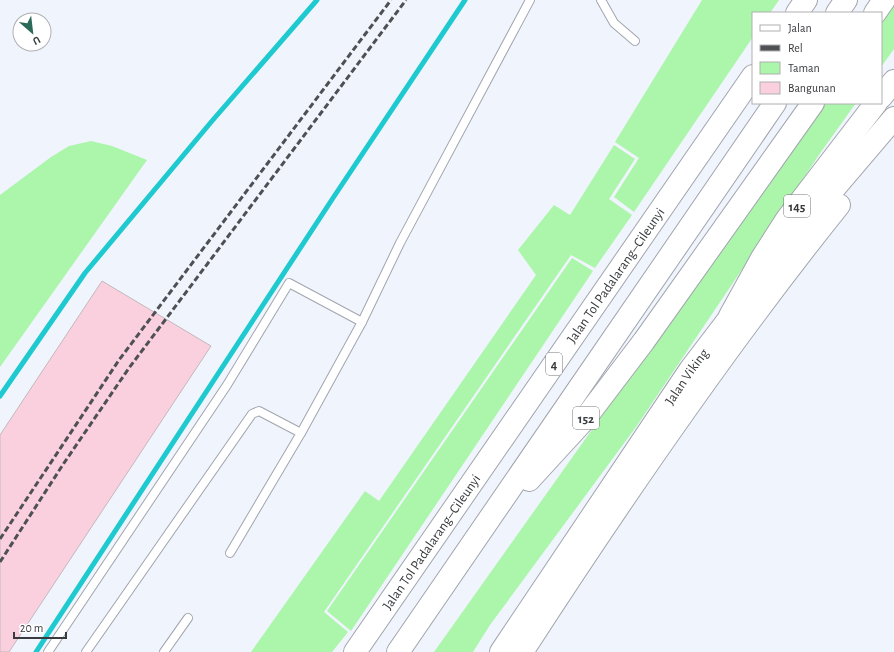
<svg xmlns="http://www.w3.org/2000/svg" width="894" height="652" viewBox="0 0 894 652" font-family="'Alegreya Sans',sans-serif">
<rect width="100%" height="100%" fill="#f0f4fd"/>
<!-- green -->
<g fill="#abf6aa">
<path d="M 702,0 L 779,0 L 770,13 L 753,13 L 753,37 L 634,212 L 614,197 L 639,158 L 615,142 Z"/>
<path d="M 894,4 L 894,49 L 881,67 L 881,23 Z"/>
<path d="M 824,103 L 856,103 L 821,152 L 636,427 L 490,625 L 473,652 L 434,652 Z"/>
<path d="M 91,141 L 112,146 L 147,160 L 0,367 L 0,195 L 51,157 L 69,146 Z"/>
<path d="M 614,145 L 635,159 L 609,199 L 632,215 L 595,268 L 571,255 L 324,612 L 348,632 L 332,652 L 251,652 L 365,491 L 379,501 L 536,275 L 518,250 L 554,205 L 570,215 Z"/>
<path d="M 572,258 L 593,271 L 351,631 L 327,611 Z"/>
</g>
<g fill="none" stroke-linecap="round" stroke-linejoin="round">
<!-- stream -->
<g stroke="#1ecacf" stroke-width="5">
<path d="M 0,396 L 85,273 L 212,121 L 317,0"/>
<path d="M 36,652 L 333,198 L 465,0"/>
</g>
</g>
<!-- building -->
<path fill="#fad0df" stroke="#c3b8bb" d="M 102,281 L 211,346 L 9,652 L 0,652 L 0,435 Z"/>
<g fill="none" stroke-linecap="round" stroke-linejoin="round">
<!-- lane casing -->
<g stroke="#a1a5ad" stroke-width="10">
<g id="lane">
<path d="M 601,0 L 614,23 L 635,41"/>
<path d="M 301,433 L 362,322 L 400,243 L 530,0"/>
<path d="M 48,652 L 227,385 L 289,283 L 362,322"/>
<path d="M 86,652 L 252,414 L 259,411 L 301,433 L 230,553"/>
<path d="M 164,652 L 188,618"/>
</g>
</g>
<!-- secondary casing -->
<g stroke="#a1a5ad" stroke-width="24">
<g id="secondary">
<path id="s1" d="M 501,652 L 690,370 L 780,252 L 894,118"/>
<path d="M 522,652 C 621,499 725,347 839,205"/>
</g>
</g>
<!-- highway casing -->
<g stroke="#a1a5ad" stroke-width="24">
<g id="highway">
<path d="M 797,13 L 806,0"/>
<path d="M 837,13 L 846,0"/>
<path d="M 875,13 L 884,0"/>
<path d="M 881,97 L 894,81"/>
<path d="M 730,316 L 762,258 L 787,219 L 876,103"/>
<path d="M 529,480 L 584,420 L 644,341 L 813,103"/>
<path id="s2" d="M 355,652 L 753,76"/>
<path d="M 398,652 L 775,103"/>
</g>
</g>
<!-- lane -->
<use href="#lane" stroke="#fff" stroke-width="8"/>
<!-- secondary -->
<use href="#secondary" stroke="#fff" stroke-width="22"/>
<!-- highway -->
<use href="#highway" stroke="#fff" stroke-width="22"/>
<!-- rail -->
<g stroke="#4e5054" stroke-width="3" stroke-dasharray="6 3" stroke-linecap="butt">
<path d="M 0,539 L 119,360 L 391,0"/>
<path d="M 0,562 L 64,463 L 129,368 L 406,0"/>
</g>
</g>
<g text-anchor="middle" stroke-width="3.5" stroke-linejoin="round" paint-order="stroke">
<!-- shield labels -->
<g fill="#fff" stroke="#747577" stroke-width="1">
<rect x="784" y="195" width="26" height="22" rx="3"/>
<rect x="546" y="353" width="16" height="22" rx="3"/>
<rect x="573" y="407" width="26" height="22" rx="3"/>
</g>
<g font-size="13" font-weight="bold" fill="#383a3d">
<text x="797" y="211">145</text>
<text x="554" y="369">4</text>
<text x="586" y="423">152</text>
</g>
<!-- street labels -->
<g font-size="14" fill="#383a3d" stroke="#fff">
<text dy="5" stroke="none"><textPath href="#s2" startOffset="458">Jalan Tol Padalarang–Cileunyi</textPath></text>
<text dy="5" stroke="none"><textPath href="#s1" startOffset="332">Jalan Viking</textPath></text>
<text dy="5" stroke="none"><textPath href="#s2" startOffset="134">Jalan Tol Padalarang–Cileunyi</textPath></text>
</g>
</g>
<!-- legend -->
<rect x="752" y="12" width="130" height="92" fill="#ffffff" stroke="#afb0b1"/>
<rect x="760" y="25" width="20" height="6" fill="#ffffff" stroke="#afb0b1"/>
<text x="788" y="32" font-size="12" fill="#383a3d">Jalan</text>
<rect x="760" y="45" width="20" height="6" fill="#4e5054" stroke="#afb0b1"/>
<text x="788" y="52" font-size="12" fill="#383a3d">Rel</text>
<rect x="760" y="62" width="20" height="12" fill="#abf6aa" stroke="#afb0b1"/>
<text x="788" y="72" font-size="12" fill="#383a3d">Taman</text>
<rect x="760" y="82" width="20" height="12" fill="#fad0df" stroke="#afb0b1"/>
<text x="788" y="92" font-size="12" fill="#383a3d">Bangunan</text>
<!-- north arrow -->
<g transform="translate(32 32) rotate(152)"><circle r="19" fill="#ffffff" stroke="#afb0b1"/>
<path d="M0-3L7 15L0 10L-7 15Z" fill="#2b6a58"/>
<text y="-6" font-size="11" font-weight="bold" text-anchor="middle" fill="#383a3d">U</text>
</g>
<!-- scale -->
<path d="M14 632v6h52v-6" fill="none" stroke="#383a3d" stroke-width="2"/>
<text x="20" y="632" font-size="12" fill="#383a3d" stroke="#ffffff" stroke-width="3" paint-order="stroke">20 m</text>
</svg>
